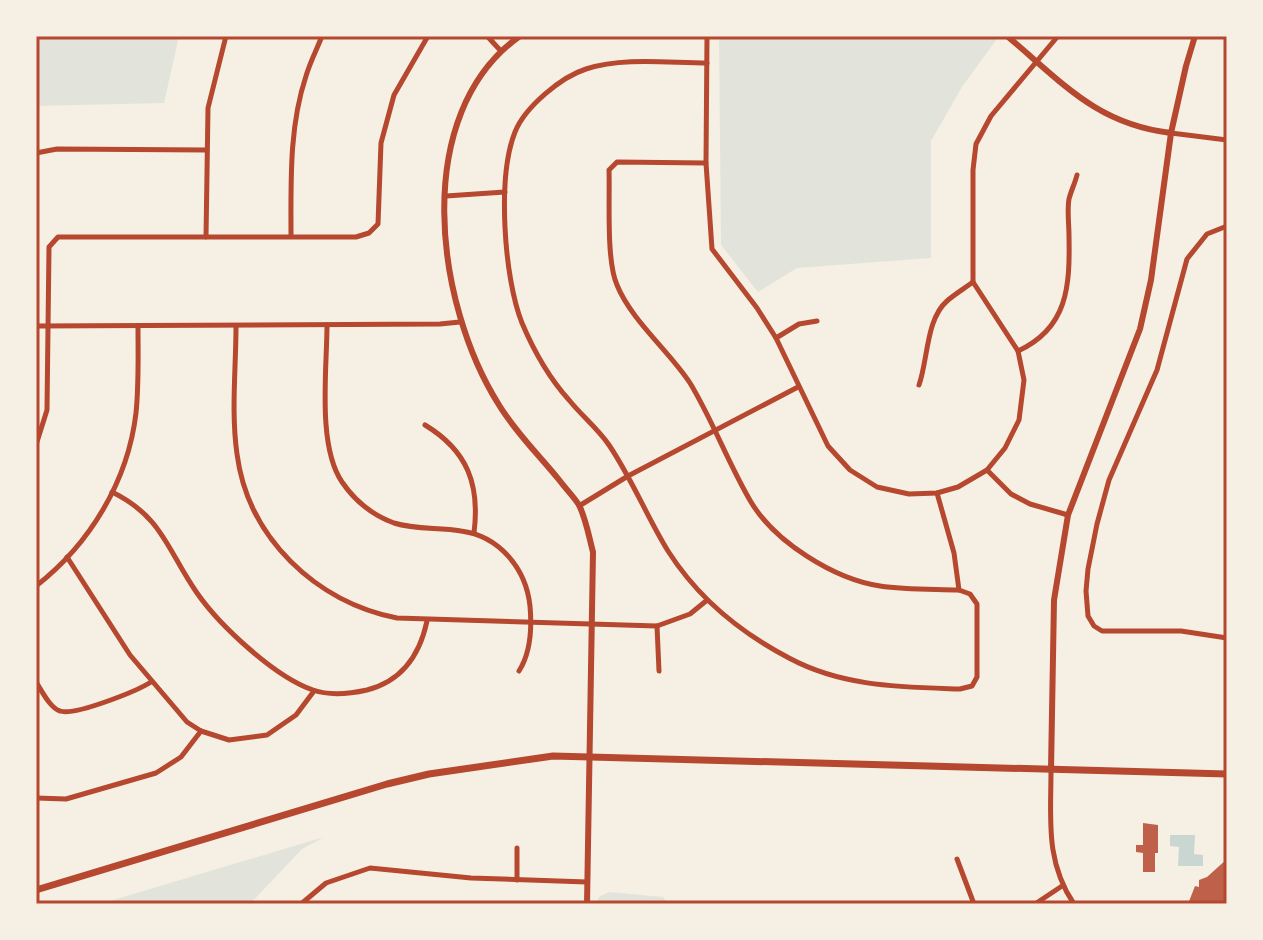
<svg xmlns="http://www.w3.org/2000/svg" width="1263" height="940" viewBox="0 0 1263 940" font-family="'Roboto Condensed',sans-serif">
<rect width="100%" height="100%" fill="#f6efe4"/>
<!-- green -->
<g fill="#e2e4dc">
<path d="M 179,36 L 164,103 L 36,106 L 36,37 Z"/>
<path d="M 719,36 L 999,36 L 962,87 L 931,141 L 931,258 L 797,268 L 758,292 L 721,245 Z"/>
<path d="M 324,837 L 302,849 L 250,904 L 100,904 Z"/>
<path d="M 609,892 L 663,897 L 668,904 L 597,904 L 599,897 Z"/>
</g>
<!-- water -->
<path fill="#c9d6d2" d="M 1170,835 L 1195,835 L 1194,854 L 1203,855 L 1203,866 L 1178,866 L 1179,847 L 1170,846 Z"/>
<!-- building -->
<g fill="#bf614a">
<path d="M 1143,823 L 1158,825 L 1158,853 L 1155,853 L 1155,872 L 1143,872 L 1143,853 L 1136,852 L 1136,845 L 1143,845 Z"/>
<path d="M 1227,859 L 1227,904 L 1188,904 L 1195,886 L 1199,887 L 1199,880 L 1207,877 Z"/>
</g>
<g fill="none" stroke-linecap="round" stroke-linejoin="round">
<!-- minor -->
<g stroke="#b5482f" stroke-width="5">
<path d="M 487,36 L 500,50"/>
<path d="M 707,36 L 706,163 L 712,249 L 757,308 L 776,338 L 828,446 L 850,470 L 877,487 L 909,494 L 937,493 L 958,487 L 987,470 L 1005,448 L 1019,420 L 1024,380 L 1018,351 L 973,282 L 973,170 L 976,144 L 991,116 L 1058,36"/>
<path d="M 1171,133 L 1227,140"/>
<path d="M 36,153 L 57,149 L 207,150"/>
<path d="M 706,163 L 617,162 L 609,170 C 610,200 606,260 617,285 C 631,320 670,352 690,383 C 713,421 728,463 751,502 C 775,542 834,579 880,586 C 906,590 933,589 959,590 L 970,594 L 977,604 L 977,677 L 972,686 L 960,689 C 901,687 843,687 789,658 C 741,633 698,598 668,551 C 647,517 632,479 609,445 C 598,429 582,416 569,400 C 550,379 533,349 522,323 C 504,278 497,177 515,132 C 525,107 561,77 586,69 C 624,57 668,63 707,63"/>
<path d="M 446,196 L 505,192"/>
<path d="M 1227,226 L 1207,234 L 1187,259 L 1157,370 L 1109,480 L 1097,524 L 1088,569 L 1086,591 L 1088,616 L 1094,626 L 1102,631 L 1181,631 L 1227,638"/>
<path d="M 291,236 C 291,182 289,127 306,76 C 310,62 317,49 322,36"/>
<path d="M 206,237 L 208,108 L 226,36"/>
<path d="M 327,325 C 327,369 317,445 342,482 C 355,501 372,515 394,523 C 416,530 439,527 461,531 C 499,536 526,568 530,606 C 532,628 531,652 519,671"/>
<path d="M 36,326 L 440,324 L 460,322"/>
<path d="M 236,326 C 236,368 231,412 237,454 C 248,538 316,602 397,618 L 657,626 L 690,614 L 706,601"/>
<path d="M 776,338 L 799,324 L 817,321"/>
<path d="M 1018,351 C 1068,328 1070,286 1069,236 C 1069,224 1067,210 1069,199 C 1071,191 1075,183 1077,175"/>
<path d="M 919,385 C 928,360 926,319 947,301 C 955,294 965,288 973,282"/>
<path d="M 425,425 C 468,451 480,485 474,533"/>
<path d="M 36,445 L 47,410 L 49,247 L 58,237 L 356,237 L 369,233 L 378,224 L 381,143 L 394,95 L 428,36"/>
<path d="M 987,470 L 1011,494 L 1030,504 L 1068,515"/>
<path d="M 112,492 C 163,517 167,550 197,593 C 220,626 275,677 313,690 C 330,696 349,694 367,690 C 402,681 420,654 427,621"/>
<path d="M 937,493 L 954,553 L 959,590"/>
<path d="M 579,506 L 628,476 L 798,387"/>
<path d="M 67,557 L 130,655 L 187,722 L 201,731 L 229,740 L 267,735 L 296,715 L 314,691"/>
<path d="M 36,586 C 90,544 128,481 136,413 C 139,384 138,355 138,326"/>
<path d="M 657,626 L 659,671"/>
<path d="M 36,682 C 42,691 50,708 60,711 C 75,716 137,691 151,682"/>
<path d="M 1051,770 C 1051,819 1045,861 1074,904"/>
<path d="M 36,798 L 66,799 L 156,773 L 181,757 L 201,731"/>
<path d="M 957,859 L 974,904"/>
<path d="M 517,880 L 517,848"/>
<path d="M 301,904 L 326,883 L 370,868 L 471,878 L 587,882"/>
<path d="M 1035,904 L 1062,886"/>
</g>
<!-- tertiary -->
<g stroke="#b5482f" stroke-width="6">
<path d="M 520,36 C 410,114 435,304 499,405 C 516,433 540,456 560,481 C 566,489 574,497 579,505 C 586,519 589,537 593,552 L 587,904"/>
<path d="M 1007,36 C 1062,82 1096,124 1171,133"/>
</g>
<!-- secondary -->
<path stroke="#b5482f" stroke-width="6" d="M 1051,770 L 1054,600 L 1068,515 L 1140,329 L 1151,280 L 1171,133 L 1186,66 L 1195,36"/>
<!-- primary -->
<path stroke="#b5482f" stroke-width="7" d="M 36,890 L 387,784 L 429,774 L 553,756 L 1227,774"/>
</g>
<!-- border -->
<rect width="1263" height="940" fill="none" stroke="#f6efe4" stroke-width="76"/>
<rect x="38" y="38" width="1187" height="864" fill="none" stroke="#b5482f" stroke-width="3"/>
</svg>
